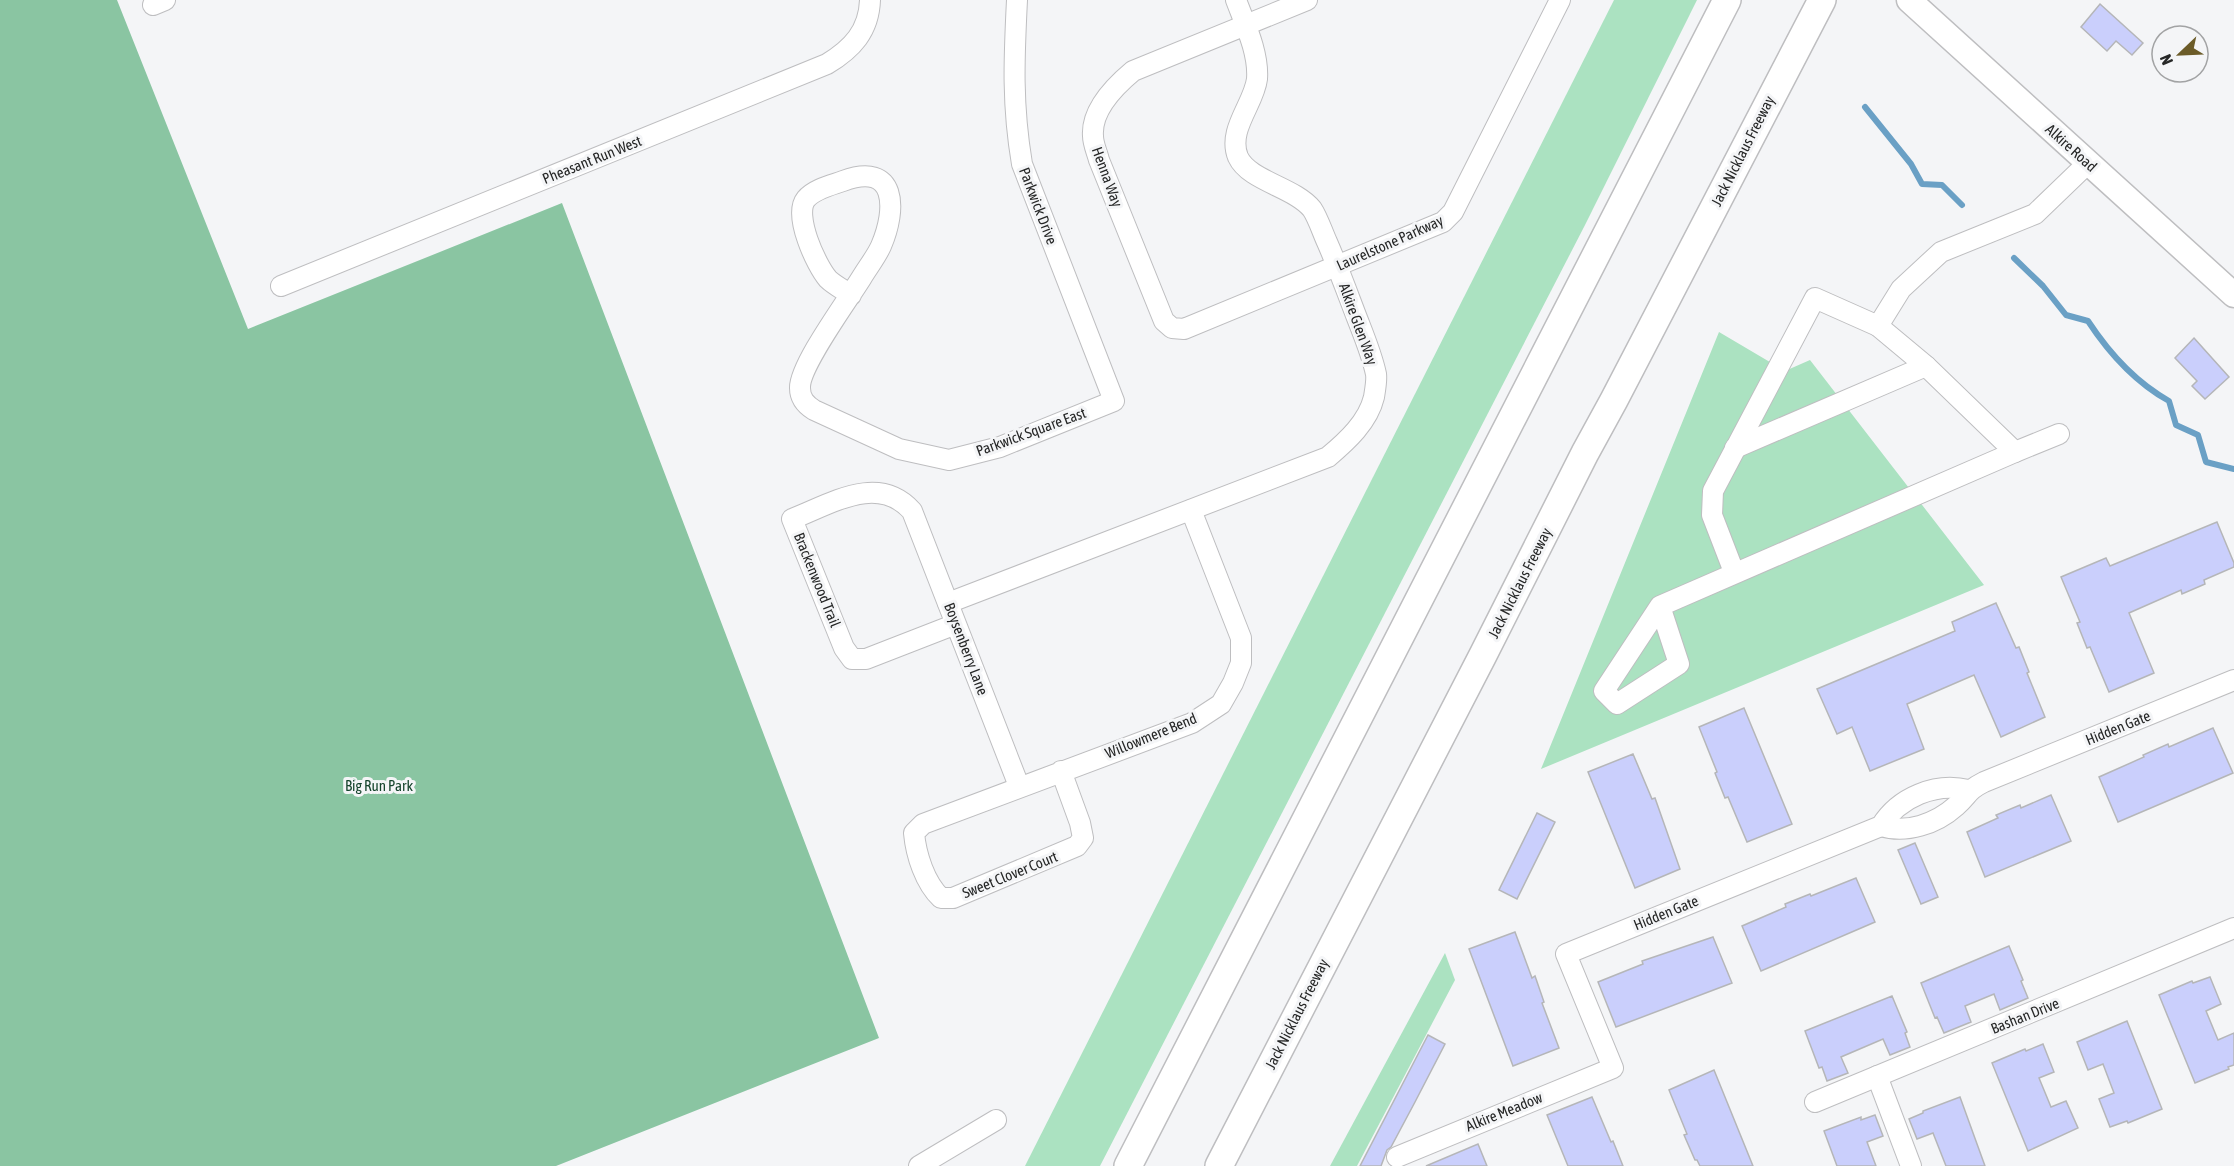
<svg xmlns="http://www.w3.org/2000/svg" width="2234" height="1166" viewBox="0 0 2234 1166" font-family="'Asap Condensed',sans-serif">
<rect width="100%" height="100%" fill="#f4f5f7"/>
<!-- green -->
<g fill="#abe2c1">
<path d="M 1614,0 L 1697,0 L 1585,225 L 1100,1166 L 1025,1166 Z"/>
<path d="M 1719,332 L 1785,371 L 1810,360 L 1984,585 L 1541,769 Z"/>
<path d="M 1445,953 L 1455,980 L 1357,1166 L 1330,1166 Z"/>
</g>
<!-- forest -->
<path fill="#8ac5a2" d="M 0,0 L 117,0 L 248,329 L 562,203 L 879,1038 L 556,1166 L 0,1166 Z"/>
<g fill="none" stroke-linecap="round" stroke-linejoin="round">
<!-- stream -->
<g stroke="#6aa0c5" stroke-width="6">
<path d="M 1865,107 L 1911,164 L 1922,184 L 1942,185 L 1962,205"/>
<path d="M 2014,258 L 2043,286 L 2066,315 L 2088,321 C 2109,353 2135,382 2169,401 L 2176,425 L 2198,435 L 2206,462 L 2234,469"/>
</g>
</g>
<!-- building -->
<g fill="#cacffc" stroke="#b5b6b8" stroke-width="1.5">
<path d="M 2100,4 L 2143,43 L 2132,55 L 2116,41 L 2107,51 L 2081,27 Z"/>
<path d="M 2194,338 L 2229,377 L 2205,399 L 2192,386 L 2197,381 L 2175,358 Z"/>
<path d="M 2217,522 L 2234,563 L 2234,567 L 2204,580 L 2205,584 L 2182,594 L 2181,590 L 2129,613 L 2154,673 L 2109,692 L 2090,647 L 2087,648 L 2077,623 L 2080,622 L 2061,577 L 2106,558 L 2110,566 Z"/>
<path d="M 1996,603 L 2016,648 L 2019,647 L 2029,672 L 2027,673 L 2045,717 L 2001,737 L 1974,675 L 1907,704 L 1924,749 L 1870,771 L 1852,727 L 1837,734 L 1817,689 L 1955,631 L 1952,622 Z"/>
<path d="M 1744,708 L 1792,824 L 1747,842 L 1728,797 L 1725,798 L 1715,773 L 1717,772 L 1699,727 Z"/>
<path d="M 2213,728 L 2233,773 L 2118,822 L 2099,777 L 2144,757 L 2143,755 L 2168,744 L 2169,747 Z"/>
<path d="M 1633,754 L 1652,799 L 1655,798 L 1680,869 L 1635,888 L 1588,772 Z"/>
<path d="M 2051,795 L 2071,841 L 1985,877 L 1967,832 L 1998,818 L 1996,815 L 2020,805 L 2021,808 Z"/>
<path d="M 1537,813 L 1555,822 L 1517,899 L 1499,890 Z"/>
<path d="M 1915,843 L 1938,897 L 1921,904 L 1898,850 Z"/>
<path d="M 1856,878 L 1875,922 L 1761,971 L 1742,926 L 1786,907 L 1785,904 L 1810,894 L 1811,896 Z"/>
<path d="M 1515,932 L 1532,978 L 1535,976 L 1544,1002 L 1542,1003 L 1559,1048 L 1513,1066 L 1469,949 Z"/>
<path d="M 1713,937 L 1732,983 L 1616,1027 L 1598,982 L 1643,964 L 1642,961 Z"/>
<path d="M 2009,946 L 2023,980 L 2021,981 L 2028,998 L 2000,1010 L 1994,994 L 1965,1006 L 1971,1022 L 1944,1033 L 1937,1017 L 1935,1018 L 1921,983 Z"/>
<path d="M 2210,977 L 2221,1004 L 2206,1011 L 2218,1040 L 2234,1033 L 2234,1065 L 2228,1067 L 2229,1069 L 2195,1083 L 2159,995 L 2192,981 L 2193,983 Z"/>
<path d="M 1892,996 L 1907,1032 L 1905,1033 L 1910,1047 L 1890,1055 L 1883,1039 L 1841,1057 L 1848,1073 L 1827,1081 L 1822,1067 L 1819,1068 L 1805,1031 Z"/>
<path d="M 2127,1021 L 2162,1109 L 2128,1123 L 2127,1121 L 2110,1127 L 2099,1099 L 2114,1093 L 2103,1064 L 2088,1070 L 2077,1042 Z"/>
<path d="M 1428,1035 L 1445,1044 L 1415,1102 L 1391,1147 L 1387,1150 L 1381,1166 L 1360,1166 Z"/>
<path d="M 2043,1044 L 2054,1072 L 2039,1078 L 2051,1107 L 2066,1101 L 2078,1128 L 2028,1151 L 1992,1063 L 2025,1049 L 2026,1051 Z"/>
<path d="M 1714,1070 L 1753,1166 L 1700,1166 L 1697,1160 L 1695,1160 L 1684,1135 L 1687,1134 L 1669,1090 Z"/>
<path d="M 1592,1097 L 1611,1142 L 1613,1141 L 1623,1166 L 1568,1166 L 1547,1115 Z"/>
<path d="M 1960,1097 L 1985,1166 L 1946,1166 L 1933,1133 L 1917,1139 L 1909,1119 L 1923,1113 L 1923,1111 Z"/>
<path d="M 1875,1115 L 1883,1136 L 1867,1142 L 1876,1166 L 1837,1166 L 1824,1131 L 1861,1117 L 1861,1120 Z"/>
<path d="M 1478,1144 L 1487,1166 L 1426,1166 Z"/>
</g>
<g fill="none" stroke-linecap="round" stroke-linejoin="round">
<!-- minor casing -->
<g stroke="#bebec0" stroke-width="22">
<g id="minor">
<path d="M 1307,0 L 1133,71 C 1115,86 1091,110 1093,136 C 1093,144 1097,152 1099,160 L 1164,321 L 1172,328 L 1184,329 L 1443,222 L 1453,212 L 1560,0"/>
<path d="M 153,5 L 165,0"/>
<path d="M 281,286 L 827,64 C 852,49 869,31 870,0"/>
<path d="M 851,295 C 844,290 834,285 828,279 C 816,265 793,215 806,199 C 814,189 832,185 843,181 C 897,161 897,209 881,246 C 876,257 868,267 862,277 C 848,300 799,366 800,388 C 800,399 806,405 814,410 L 899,449 L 949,460 L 1000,447 L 1114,401 L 1022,164 C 1012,105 1014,59 1017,0"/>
<path d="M 1735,448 L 1926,366"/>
<path d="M 2015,452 L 2059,434"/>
<path d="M 1734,572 L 1712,515 L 1713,491 L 1815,298 L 1878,326"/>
<path d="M 948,603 L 1328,457 C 1347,441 1368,422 1374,397 C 1375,390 1377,381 1376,374 C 1372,355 1364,336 1357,318 C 1347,292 1338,267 1327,242 C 1322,231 1318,218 1312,209 C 1294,187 1249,181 1238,157 C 1227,130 1254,104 1257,79 C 1259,53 1245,24 1236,0"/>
<path d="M 1660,606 L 1679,664 L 1617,704 L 1604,691 L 1660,606 L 2015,452 L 1926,366 L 1878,326 L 1901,289 L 1941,252 L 2035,214 L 2088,163"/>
<path d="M 956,624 L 866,659 L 852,659 L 844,648 L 792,519 C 831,504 878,473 912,511 L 1019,786"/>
<path d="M 1061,771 L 1080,823 L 1083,838 L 1077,846 L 953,898 L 941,898 C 925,883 916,855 914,833 L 923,824 L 1192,723 L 1221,704 L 1233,683 L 1241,663 L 1241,638 L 1191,510"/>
<path d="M 1881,826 C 1906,834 1936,824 1956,806 C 1969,795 1966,791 1984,782 L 2234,680"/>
<path d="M 1877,1076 L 1911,1166"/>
<path d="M 1815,1102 L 2234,928"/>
<path d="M 1397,1157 L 1613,1068 L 1566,954 L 1881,826 C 1899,797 1936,782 1968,790"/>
<path d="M 919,1166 L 996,1120"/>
</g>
</g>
<!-- major casing -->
<g stroke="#bebec0" stroke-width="27">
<path id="major" d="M 1909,0 L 2234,295"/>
</g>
<!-- highway casing -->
<g stroke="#bebec0" stroke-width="30">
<g id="highway">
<path d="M 1128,1166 L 1727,0"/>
<path d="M 1219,1166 L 1483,655 L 1585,453 L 1614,400 L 1822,0"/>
</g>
</g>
<!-- minor -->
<use href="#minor" stroke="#fff" stroke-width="20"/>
<!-- major -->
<use href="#major" stroke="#fff" stroke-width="24"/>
<!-- highway -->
<use href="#highway" stroke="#fff" stroke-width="27"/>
</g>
<g text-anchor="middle" stroke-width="6" stroke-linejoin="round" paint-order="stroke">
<!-- street labels -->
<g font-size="15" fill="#262727" stroke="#f4f5f7">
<text transform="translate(2071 148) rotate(42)" y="5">Alkire Road</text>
<text transform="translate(1743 151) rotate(-63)" y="5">Jack Nicklaus Freeway</text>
<text transform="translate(592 160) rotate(-22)" y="5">Pheasant Run West</text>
<text transform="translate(1107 177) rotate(70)" y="5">Henna Way</text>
<text transform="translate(1038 206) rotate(69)" y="5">Parkwick Drive</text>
<text transform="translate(1390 243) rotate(-24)" y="5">Laurelstone Parkway</text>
<text transform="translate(1358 324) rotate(70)" y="5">Alkire Glen Way</text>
<text transform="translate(1031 432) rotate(-20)" y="5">Parkwick Square East</text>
<text transform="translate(817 580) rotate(68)" y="5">Brackenwood Trail</text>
<text transform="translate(1520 583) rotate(-63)" y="5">Jack Nicklaus Freeway</text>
<text transform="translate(966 649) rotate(69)" y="5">Boysenberry Lane</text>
<text transform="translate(2118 728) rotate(-22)" y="5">Hidden Gate</text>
<text transform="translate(1151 736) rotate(-22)" y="5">Willowmere Bend</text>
<text transform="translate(1010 875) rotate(-22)" y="5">Sweet Clover Court</text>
<text transform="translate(1666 913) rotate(-22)" y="5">Hidden Gate</text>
<text transform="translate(1297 1014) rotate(-63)" y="5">Jack Nicklaus Freeway</text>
<text transform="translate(2025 1016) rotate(-22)" y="5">Bashan Drive</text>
<text transform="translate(1504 1112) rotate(-22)" y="5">Alkire Meadow</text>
</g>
<!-- park labels -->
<g font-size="15" fill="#14432b" stroke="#f4f5f7">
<text x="379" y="791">Big Run Park</text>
</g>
</g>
<!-- north arrow -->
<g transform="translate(2180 54) rotate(247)"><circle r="28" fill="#f4f5f7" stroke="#a2a3a4" stroke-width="1.5"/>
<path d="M0-4.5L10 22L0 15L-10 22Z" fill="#6b5b28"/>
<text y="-9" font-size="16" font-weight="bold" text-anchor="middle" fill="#262727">N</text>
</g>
</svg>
